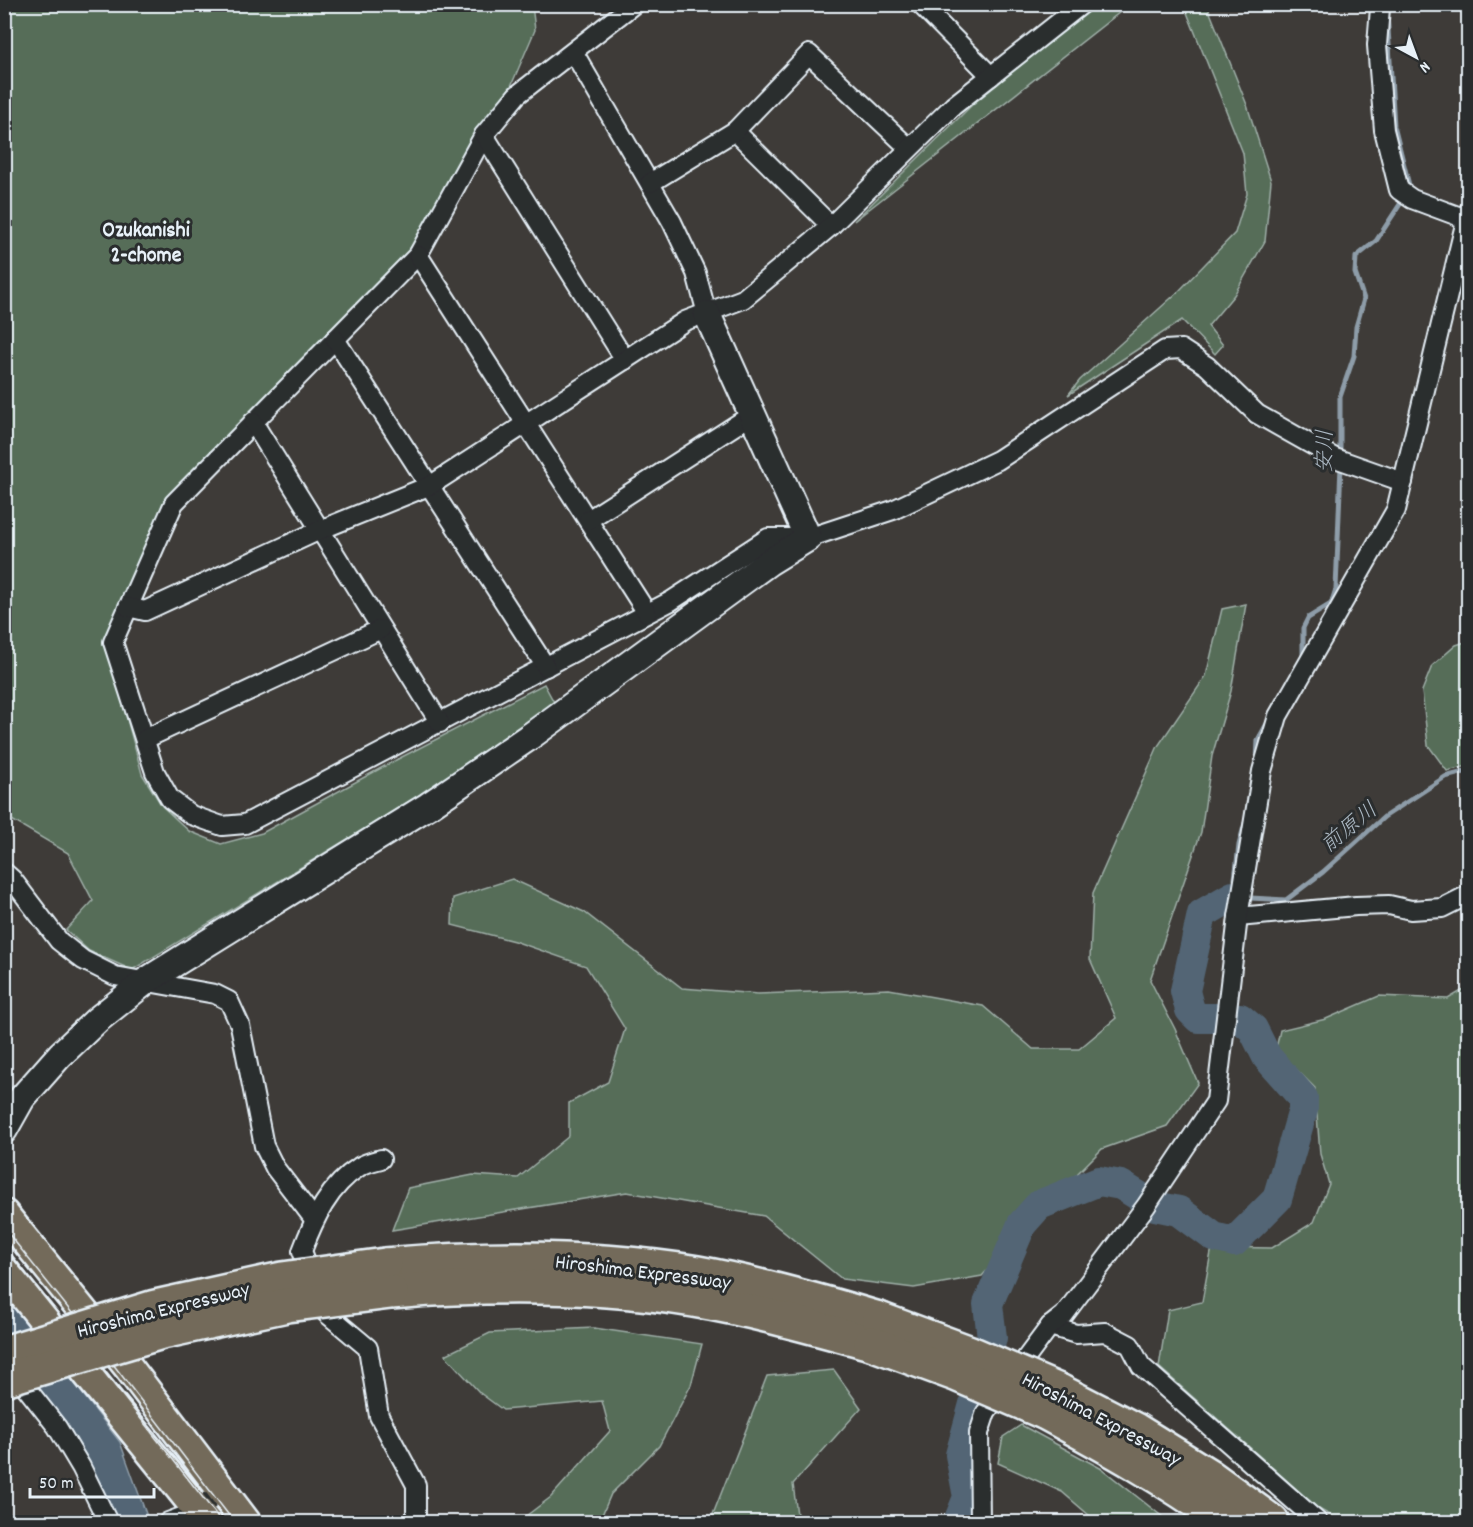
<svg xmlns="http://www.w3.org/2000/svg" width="1473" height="1527" viewBox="0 0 1473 1527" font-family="Dekko,'Klee One',sans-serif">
<rect width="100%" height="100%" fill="#3e3b38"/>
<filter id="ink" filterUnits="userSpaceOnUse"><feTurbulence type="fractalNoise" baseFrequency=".0167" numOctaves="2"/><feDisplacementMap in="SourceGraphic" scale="12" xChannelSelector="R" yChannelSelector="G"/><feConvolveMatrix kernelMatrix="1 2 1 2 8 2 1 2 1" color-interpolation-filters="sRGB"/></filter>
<g filter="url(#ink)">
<!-- green -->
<g fill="#566d59" stroke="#9fafa8" stroke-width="1.5">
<path d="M 5,5 L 532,5 L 535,30 L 511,86 L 479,130 L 413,249 L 169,496 L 106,642 L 142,774 L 162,806 L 189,831 L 221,844 L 262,833 L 394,761 L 544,684 L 555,704 L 456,773 L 132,970 L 89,951 L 66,930 L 93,901 L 68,853 L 5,816 Z"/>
<path d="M 1095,5 L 1129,5 L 854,221 L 973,104 Z"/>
<path d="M 1184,5 L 1207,5 L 1247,105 L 1271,181 L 1265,241 L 1234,295 L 1208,326 L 1223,345 L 1215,354 L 1182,320 L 1068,395 L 1080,380 L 1179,291 L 1235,233 L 1247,194 L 1243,153 Z"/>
<path d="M 1246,604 L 1231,691 L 1212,756 L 1201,832 L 1150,980 L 1175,1029 L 1198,1083 L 1167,1126 L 1102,1149 L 1043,1208 L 982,1276 L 914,1288 L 842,1279 L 764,1216 L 627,1192 L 392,1230 L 408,1188 L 473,1175 L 518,1178 L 569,1136 L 569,1103 L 608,1082 L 625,1029 L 586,966 L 514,941 L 452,925 L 453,898 L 512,879 L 584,912 L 682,988 L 758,994 L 889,989 L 983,1006 L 1033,1049 L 1079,1049 L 1116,1018 L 1090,959 L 1093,893 L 1158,746 L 1206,676 L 1222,609 Z"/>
<path d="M 1468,641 L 1468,766 L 1447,771 L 1428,745 L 1422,691 L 1432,666 L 1456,645 Z"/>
<path d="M 1468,987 L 1468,1522 L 1342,1522 L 1319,1509 L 1159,1367 L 1168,1310 L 1202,1302 L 1212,1247 L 1272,1248 L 1314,1222 L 1329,1184 L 1320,1154 L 1315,1088 L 1276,1049 L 1280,1030 L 1326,1019 L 1379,996 L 1448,999 Z"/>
<path d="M 594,1328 L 702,1344 L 691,1385 L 659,1446 L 611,1494 L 599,1522 L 518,1522 L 551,1497 L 610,1431 L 602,1401 L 503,1410 L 480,1393 L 445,1355 L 490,1333 Z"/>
<path d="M 834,1370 L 861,1408 L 793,1484 L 798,1522 L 710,1522 L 767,1376 Z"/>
<path d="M 1021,1425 L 1102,1469 L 1169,1522 L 1097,1522 L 1062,1492 L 998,1463 L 1003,1437 Z"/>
</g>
<!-- water -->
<path fill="#526575" stroke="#8e9da9" stroke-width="1.5" d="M 5,1294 L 120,1442 L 149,1522 L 117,1522 L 71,1432 L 5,1343 Z"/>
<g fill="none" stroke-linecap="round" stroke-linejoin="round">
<!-- stream -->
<g stroke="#8e9da9" stroke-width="5">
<path d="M 1340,455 L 1340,397 L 1354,356 L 1356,327 L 1364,299 L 1355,273 L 1356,257 L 1376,241 L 1410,189 L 1394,126 L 1387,12"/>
<path d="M 1303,659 L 1303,628 L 1308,618 L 1331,604 L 1336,589 L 1341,465"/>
<path d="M 1257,761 L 1258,740 L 1269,720"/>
<path d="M 1235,879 L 1239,845 L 1245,823"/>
<path d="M 1250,898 L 1286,900 L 1323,872 L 1384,817 L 1445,777 L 1468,771"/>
</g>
<!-- river -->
<path stroke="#526575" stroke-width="30" d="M 958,1522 L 968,1497 L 960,1455 L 992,1338 L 988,1304 L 1022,1224 L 1039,1205 L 1099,1181 L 1121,1185 L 1155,1206 L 1179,1211 L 1214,1237 L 1234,1242 L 1277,1199 L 1303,1110 L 1303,1098 L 1267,1057 L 1253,1029 L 1240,1018 L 1198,1018 L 1190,1010 L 1185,991 L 1202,914 L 1233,896"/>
<!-- street casing -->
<g stroke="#e8f1f8" stroke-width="22">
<g id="street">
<path d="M 634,4 L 517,95 L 484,135 L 418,255 L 174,503 L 113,642 L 155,772 L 170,799 L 191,815 L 222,826 L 245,824 L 671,601 L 768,538 L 808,538 L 893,510 L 998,460 L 1165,350 L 1181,349 L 1207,366 L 1257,414 L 1335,458 L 1403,482"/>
<path d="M 920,4 L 991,76"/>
<path d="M 1383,4 L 1380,8 L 1377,45 L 1384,130 L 1399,190 L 1412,199 L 1466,219"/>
<path d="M 574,53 L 672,222 L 696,273 L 707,314"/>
<path d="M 735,131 L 831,226"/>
<path d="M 484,135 L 625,360"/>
<path d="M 650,183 L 735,131 L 809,54 L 909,148"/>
<path d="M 418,255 L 647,613"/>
<path d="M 335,339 L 546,667"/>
<path d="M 253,422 L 440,723"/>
<path d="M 588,520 L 753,414"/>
<path d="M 128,607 L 145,611 L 320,530 L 431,485 L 685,321 L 743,299 L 831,226 L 953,106 L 1082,4"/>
<path d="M 145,739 L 381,629"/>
<path d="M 4,872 L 12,879 L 59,941 L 83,960 L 115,976 L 215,994 L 229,1001 L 240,1025 L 264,1146 L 275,1168 L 314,1219"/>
<path d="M 1238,917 L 1356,906 L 1389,905 L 1411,910 L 1442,908 L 1468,895"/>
<path d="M 381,1159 C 374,1161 365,1163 359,1167 C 329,1186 314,1219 302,1251 L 325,1312 L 368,1348 L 379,1416 L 416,1485 L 416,1522"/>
<path d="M 1050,1326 L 1076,1334 L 1105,1332 L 1130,1345 L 1141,1366 L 1318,1522"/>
<path d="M 13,1371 L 57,1427 L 81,1467 L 108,1522"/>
<path d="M 168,1522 L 198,1511 L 221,1490"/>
<path d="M 980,1522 L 979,1433 L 986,1412 L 1050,1326 L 1064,1315 L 1146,1206 L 1216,1101 L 1238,917 L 1262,771 L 1278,716 L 1396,510 L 1468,212"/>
</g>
</g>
<!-- secondary casing -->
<g stroke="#e8f1f8" stroke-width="30">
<path id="secondary" d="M 4,1130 L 22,1098 L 60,1055 L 97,1020 L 146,981 L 428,806 L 532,735 L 769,562 L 808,538 L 707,314"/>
</g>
<!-- primary casing -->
<g stroke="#e8f1f8" stroke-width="33">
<g id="primary">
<path d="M 4,1214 L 129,1368 L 246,1522"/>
<path d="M 4,1271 L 207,1522"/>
</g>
</g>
<!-- highway casing -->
<g stroke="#e8f1f8" stroke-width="38">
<g id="highway">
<path d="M 385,1265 C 489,1256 595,1256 698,1273 C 759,1284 819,1301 879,1319"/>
<path d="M 391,1292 C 492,1284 593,1284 693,1300 C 753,1310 812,1327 871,1343"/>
<path d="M 1059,1391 L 1135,1430 L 1209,1476 L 1272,1522"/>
<path d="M 1044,1412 C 1107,1446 1168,1480 1226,1522"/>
</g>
</g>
<!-- street -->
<use href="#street" stroke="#2a2d2e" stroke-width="18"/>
<!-- secondary -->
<use href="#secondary" stroke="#2a2d2e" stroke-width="26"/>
<!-- primary -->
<use href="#primary" stroke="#736b5a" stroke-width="28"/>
<!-- highway -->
<use href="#highway" stroke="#736b5a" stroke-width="33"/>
<!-- tram -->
<g stroke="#e8f1f8" stroke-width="1.5">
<path d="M 4,1228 L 116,1368 L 234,1522"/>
<path d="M 4,1245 L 222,1522"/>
</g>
<!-- highway-bridge casing -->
<g stroke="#e8f1f8" stroke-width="38" stroke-linecap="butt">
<g id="highway-bridge">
<path d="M 879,1319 L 968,1352 L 1059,1391"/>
<path d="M 871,1343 L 958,1375 L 1044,1412"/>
<path d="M 4,1353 L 155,1307 L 282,1279 L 385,1265"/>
<path d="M 4,1379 L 162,1332 L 287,1305 L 391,1292"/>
</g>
</g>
<!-- highway-bridge -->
<use href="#highway-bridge" stroke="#736b5a" stroke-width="33"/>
</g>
</g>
<g text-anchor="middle" stroke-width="6" stroke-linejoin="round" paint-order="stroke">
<!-- street labels -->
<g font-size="21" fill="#e8f1f8" stroke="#2a2d2e">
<text transform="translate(643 1271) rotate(7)" y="7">Hiroshima Expressway</text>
<text transform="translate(163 1309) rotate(-14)" y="7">Hiroshima Expressway</text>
<text transform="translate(1102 1418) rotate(28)" y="7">Hiroshima Expressway</text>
</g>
<!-- neighbourhood labels -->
<g font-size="22" font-weight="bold" fill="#e8f1f8" stroke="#2a2d2e">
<text x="146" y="236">Ozukanishi<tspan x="146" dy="25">2-chome</tspan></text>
</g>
<!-- water labels -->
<g font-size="22" font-style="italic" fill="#acb9c4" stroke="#2a2d2e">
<text transform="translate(1323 451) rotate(-89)" y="8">安川</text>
<text transform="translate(1348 826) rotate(-39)" y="8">前原川</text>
</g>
</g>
<!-- margin -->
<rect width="1473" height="1527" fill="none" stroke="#2a2d2e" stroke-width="24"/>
<rect x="12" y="12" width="1449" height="1503" fill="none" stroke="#e8f1f8" stroke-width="2" filter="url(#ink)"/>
<!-- north arrow -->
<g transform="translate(1416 57) rotate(139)" stroke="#2a2d2e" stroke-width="4.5" paint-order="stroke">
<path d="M0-4.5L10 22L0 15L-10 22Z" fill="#e8f1f8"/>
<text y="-9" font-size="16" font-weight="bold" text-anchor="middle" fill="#e8f1f8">N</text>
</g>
<!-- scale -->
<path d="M30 1488v9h124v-9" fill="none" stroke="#e8f1f8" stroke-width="3"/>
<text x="39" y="1488" font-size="18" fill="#e8f1f8" stroke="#2a2d2e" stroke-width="4.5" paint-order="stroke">50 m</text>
</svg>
